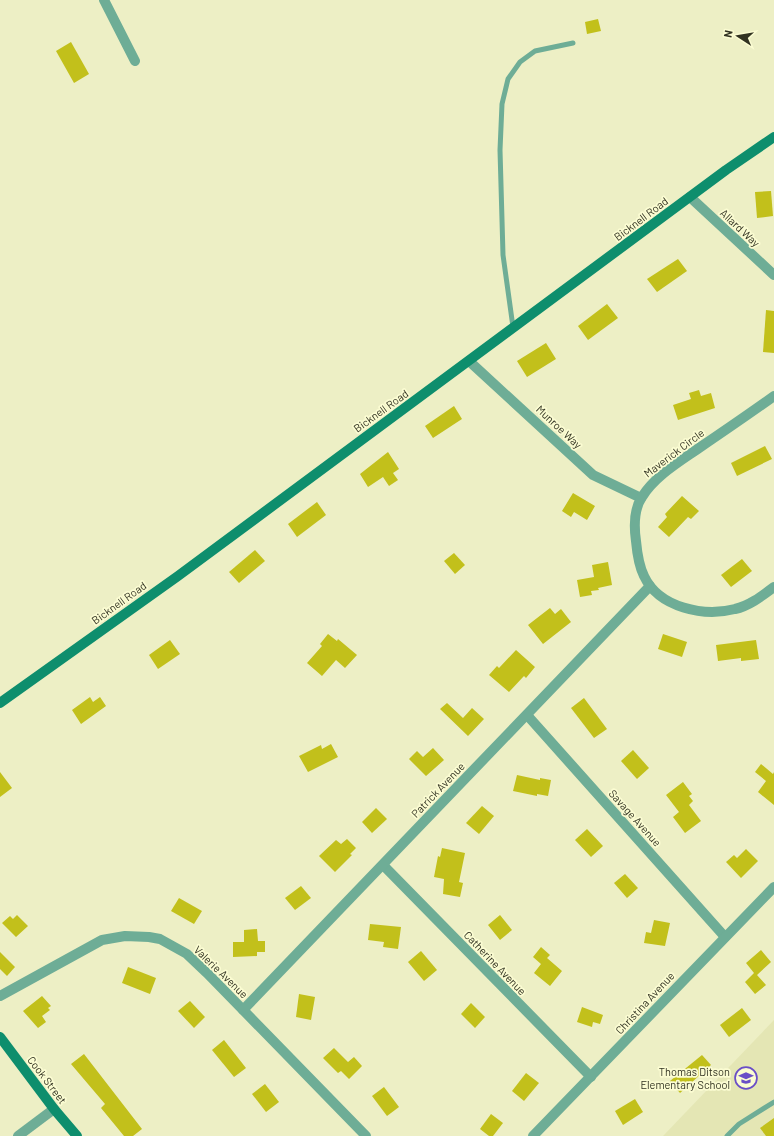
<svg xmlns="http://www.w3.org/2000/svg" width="774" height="1136" viewBox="0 0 774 1136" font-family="Barlow,sans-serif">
<rect width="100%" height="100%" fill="#edefc5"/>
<!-- built -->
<path fill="#e4e6b4" d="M 774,1020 L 774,1136 L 663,1136 Z"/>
<!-- building -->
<g fill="#c2c01b">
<path d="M 598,19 L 601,31 L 587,34 L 585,22 Z"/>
<path d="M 71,42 L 89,74 L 74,83 L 56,51 Z"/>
<path d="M 771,191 L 773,216 L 757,218 L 755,192 Z"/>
<path d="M 678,259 L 687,271 L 657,292 L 647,279 Z"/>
<path d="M 607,304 L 618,318 L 588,340 L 578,326 Z"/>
<path d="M 766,310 L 774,311 L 774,353 L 763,352 Z"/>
<path d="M 546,343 L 556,359 L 527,377 L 517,361 Z"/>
<path d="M 699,390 L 701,396 L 711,393 L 715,408 L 678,420 L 673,405 L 691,399 L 689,393 Z"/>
<path d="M 454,406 L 462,419 L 433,438 L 425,426 Z"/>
<path d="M 765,446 L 772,459 L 737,476 L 731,463 Z"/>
<path d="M 388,452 L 399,469 L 393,473 L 398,480 L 389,486 L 383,477 L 368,487 L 360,474 Z"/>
<path d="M 573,493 L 595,506 L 587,520 L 574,512 L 571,517 L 562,511 Z"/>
<path d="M 682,496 L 699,511 L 691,519 L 688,517 L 669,537 L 658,527 L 667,517 L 665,514 Z"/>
<path d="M 317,502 L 326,515 L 297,537 L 288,524 Z"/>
<path d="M 255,550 L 265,561 L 239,583 L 229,572 Z"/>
<path d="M 454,553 L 465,565 L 455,574 L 444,561 Z"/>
<path d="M 742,559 L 752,571 L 731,587 L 721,575 Z"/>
<path d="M 608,562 L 612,585 L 598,588 L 599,590 L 591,591 L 592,595 L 580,597 L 577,580 L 594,577 L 592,565 Z"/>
<path d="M 550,608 L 555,614 L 561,609 L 571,622 L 543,644 L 528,625 Z"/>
<path d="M 328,634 L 337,641 L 338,639 L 357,655 L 345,668 L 336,660 L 322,676 L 307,663 L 322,646 L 320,644 Z"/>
<path d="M 663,634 L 687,642 L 682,657 L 658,649 Z"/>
<path d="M 170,640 L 180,654 L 158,669 L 149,655 Z"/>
<path d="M 756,640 L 759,659 L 741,661 L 741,658 L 718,661 L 716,645 Z"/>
<path d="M 516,650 L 535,667 L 526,678 L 524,676 L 509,692 L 489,675 L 497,666 L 499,668 Z"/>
<path d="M 90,697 L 93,702 L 100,697 L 106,706 L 81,724 L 72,710 Z"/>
<path d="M 584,698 L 607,729 L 594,738 L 571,708 Z"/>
<path d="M 447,703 L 463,718 L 472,708 L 484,719 L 468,736 L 440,709 Z"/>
<path d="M 331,744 L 338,757 L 308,772 L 299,756 L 321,745 L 322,749 Z"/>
<path d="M 433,748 L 444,760 L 426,776 L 409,759 L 417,751 L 423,757 Z"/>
<path d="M 633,750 L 649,768 L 637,779 L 621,761 Z"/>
<path d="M 761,764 L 773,774 L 774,772 L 774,805 L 758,792 L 766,781 L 755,772 Z"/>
<path d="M 0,772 L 12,788 L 0,797 Z"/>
<path d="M 517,775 L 540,780 L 540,778 L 551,780 L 548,796 L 537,794 L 537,796 L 513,791 Z"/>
<path d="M 683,782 L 692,794 L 689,796 L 693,801 L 689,805 L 701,821 L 685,833 L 673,817 L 679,812 L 666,795 Z"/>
<path d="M 482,806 L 494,816 L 479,834 L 466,823 Z"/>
<path d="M 376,808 L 387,819 L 372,833 L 362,822 Z"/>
<path d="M 587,829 L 603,846 L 591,857 L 575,840 Z"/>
<path d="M 347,839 L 356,848 L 350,854 L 352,855 L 335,872 L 319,856 L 336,840 L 341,844 Z"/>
<path d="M 442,848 L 465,853 L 459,882 L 463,883 L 460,897 L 443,894 L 444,879 L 434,877 L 438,856 L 440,857 Z"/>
<path d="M 746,849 L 758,861 L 741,878 L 726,862 L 734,855 L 737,858 Z"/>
<path d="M 625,874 L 638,888 L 627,898 L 614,883 Z"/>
<path d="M 301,886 L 311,898 L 295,910 L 285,898 Z"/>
<path d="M 179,898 L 202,911 L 194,924 L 171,911 Z"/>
<path d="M 17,915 L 28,926 L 16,937 L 2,923 L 10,916 L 13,919 Z"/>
<path d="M 500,915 L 512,930 L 500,940 L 488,925 Z"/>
<path d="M 654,920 L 670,923 L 665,946 L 644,943 L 646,932 L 651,933 Z"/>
<path d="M 370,924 L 401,927 L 398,949 L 383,947 L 384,942 L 368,940 Z"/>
<path d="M 257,929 L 258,941 L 265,941 L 265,952 L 257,952 L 257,956 L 233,957 L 233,942 L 244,942 L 244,930 Z"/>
<path d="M 541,947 L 550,955 L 547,958 L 562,971 L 550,986 L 534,973 L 541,964 L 533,957 Z"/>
<path d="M 761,950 L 771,962 L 757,975 L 766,985 L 755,994 L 745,982 L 754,973 L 746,963 Z"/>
<path d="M 421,951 L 437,970 L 424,981 L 408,962 Z"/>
<path d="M 0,952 L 15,967 L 7,976 L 0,969 Z"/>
<path d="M 128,967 L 156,978 L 150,994 L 122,983 Z"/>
<path d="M 299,994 L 315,997 L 311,1020 L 296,1017 Z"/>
<path d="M 42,996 L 51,1006 L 48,1008 L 50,1010 L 42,1016 L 46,1022 L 38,1028 L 23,1011 Z"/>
<path d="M 190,1001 L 205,1017 L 194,1028 L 178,1011 Z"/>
<path d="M 471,1003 L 485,1017 L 475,1028 L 461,1014 Z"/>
<path d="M 582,1007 L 603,1015 L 600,1024 L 593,1022 L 592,1027 L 577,1022 Z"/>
<path d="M 742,1008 L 751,1020 L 729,1037 L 720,1025 Z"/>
<path d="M 224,1040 L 246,1068 L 234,1077 L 212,1050 Z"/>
<path d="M 334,1048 L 348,1062 L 354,1057 L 362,1066 L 349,1079 L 341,1071 L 338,1073 L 323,1058 Z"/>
<path d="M 84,1054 L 142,1129 L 133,1136 L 124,1136 L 101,1108 L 105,1104 L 71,1064 Z"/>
<path d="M 702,1055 L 711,1065 L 680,1093 L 670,1081 Z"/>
<path d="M 526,1073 L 539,1083 L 524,1101 L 512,1091 Z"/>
<path d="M 265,1084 L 279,1102 L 266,1112 L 252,1094 Z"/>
<path d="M 384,1087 L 399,1107 L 387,1116 L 372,1096 Z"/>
<path d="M 635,1099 L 643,1112 L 623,1125 L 615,1111 Z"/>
<path d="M 491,1114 L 503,1123 L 493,1136 L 489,1136 L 480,1129 Z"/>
<path d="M 774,1118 L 774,1136 L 766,1136 L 760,1128 Z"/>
</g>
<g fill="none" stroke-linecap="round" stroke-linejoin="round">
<!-- lane -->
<g stroke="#6ead96" stroke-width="5">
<path d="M 513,327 L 503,255 L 500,150 L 502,104 L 508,79 L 520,62 L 535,51 L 573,43"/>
<path d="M 727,1136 L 739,1124 L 774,1102"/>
</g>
<!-- street -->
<g stroke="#6ead96" stroke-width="10">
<path d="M 104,0 L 135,61"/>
<path d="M 690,197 L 774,275"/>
<path d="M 469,361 L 593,475 L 641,498"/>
<path d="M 774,396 C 749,414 724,431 699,448 C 679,462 655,476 642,497 C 634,509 634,527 636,541 C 637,552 639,566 644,576 C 659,608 704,617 735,609 C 749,606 762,596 774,587"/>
<path d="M 527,715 L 725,937"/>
<path d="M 383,865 L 591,1077"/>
<path d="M 0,996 L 102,940 L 125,936 L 149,937 L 160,939 L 187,954 L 207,973 L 366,1136"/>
<path d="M 243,1010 L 650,586"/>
<path d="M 18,1136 L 54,1109"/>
<path d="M 533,1136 L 774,887"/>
</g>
<!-- secondary -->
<g stroke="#0e8e6d" stroke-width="10">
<path d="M 0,703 L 178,576 L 726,170 L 774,137"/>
<path d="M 0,1037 L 54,1109 L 77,1136"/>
</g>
</g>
<!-- icons -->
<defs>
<g id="school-ring" transform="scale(1.15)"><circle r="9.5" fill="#fbfcd2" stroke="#6a4ec7" stroke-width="1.5"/><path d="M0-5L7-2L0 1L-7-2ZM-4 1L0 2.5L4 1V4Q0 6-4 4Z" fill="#6a4ec7"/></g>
</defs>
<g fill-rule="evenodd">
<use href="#school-ring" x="746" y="1078"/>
</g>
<g text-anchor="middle" stroke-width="3.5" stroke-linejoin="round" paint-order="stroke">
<!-- street labels -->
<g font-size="11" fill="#313221" stroke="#fbfcd2">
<text transform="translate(641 219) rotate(-37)" y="4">Bicknell Road</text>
<text transform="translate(740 228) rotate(43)" y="4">Allard Way</text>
<text transform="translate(381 411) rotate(-36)" y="4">Bicknell Road</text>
<text transform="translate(559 427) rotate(43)" y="4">Munroe Way</text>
<text transform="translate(674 453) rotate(-37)" y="4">Maverick Circle</text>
<text transform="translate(119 603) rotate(-36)" y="4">Bicknell Road</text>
<text transform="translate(438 790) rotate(-46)" y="4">Patrick Avenue</text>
<text transform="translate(635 818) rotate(48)" y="4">Savage Avenue</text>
<text transform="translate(495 963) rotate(46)" y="4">Catherine Avenue</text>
<text transform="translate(221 972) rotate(44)" y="4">Valerie Avenue</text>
<text transform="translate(645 1003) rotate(-47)" y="4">Christina Avenue</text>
<text transform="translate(47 1080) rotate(53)" y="4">Cook Street</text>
</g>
<!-- poi labels -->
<g font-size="11" fill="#313221" stroke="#fbfcd2" text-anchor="end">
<text x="730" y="1076">Thomas Ditson<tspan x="730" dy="13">Elementary School</tspan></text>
</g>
</g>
<!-- north arrow -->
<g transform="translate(738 36) rotate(282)" stroke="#fbfcd2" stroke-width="3" paint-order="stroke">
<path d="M0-3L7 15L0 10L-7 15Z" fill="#313221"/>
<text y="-6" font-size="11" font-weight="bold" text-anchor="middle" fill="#313221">N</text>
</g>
</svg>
